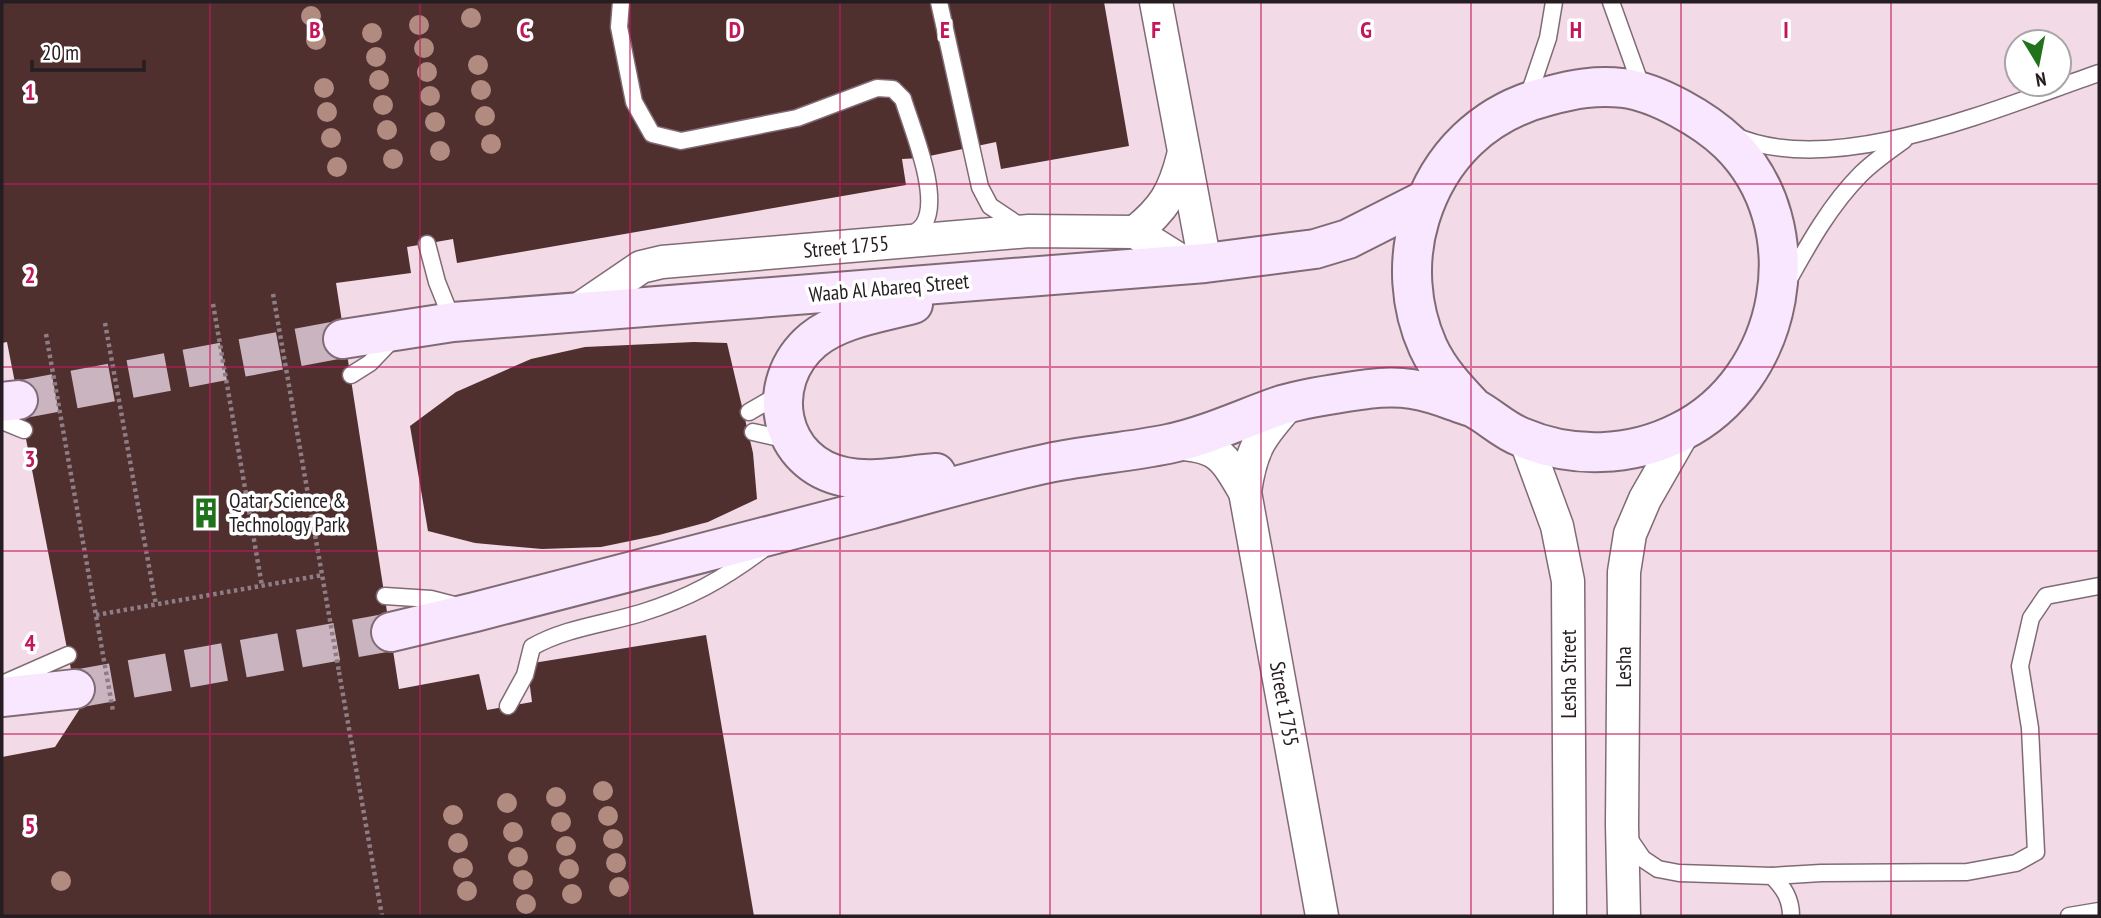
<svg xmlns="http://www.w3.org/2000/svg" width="2101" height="918" viewBox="0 0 2101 918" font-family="'PT Sans Narrow',sans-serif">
<rect width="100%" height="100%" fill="#f2dae6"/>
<!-- building -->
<g fill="#502f2f">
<path d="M 2,2 L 1104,2 L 1129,146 L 1001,169 L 996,142 L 920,158 L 902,159 L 906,185 L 457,263 L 453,239 L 407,247 L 411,273 L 336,283 L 399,689 L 479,674 L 487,710 L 532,702 L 527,664 L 706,635 L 754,916 L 2,916 L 2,757 L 55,747 L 79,710 L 7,342 L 2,343 Z"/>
<path d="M 694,342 L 727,343 L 753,453 L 757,499 L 708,522 L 659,535 L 601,547 L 542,549 L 475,543 L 428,531 L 410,426 L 456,392 L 531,359 L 585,347 Z"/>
</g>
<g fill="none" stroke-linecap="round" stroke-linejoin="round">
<!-- secondary-tunnel -->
<g stroke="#c9b4bf" stroke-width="38" stroke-dasharray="38 19" stroke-linecap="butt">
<path d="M 18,400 L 343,339"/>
<path d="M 75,689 L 391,632"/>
</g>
<!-- lane casing -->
<g stroke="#806b75" stroke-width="19">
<g id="lane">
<path d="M 621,2 L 619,27 L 634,102 L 652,134 L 681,141 L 797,118 L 877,88 L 893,89 L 903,99 C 912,129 941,196 924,224 C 920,230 913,234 908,238"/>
<path d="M 939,2 L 980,187 L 990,206 L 1023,228"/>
<path d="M 1611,2 L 1643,91"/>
<path d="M 1527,100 L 1548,38 L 1554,2"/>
<path d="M 1733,135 C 1833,181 2002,106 2099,73"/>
<path d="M 427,244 L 437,282 L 453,322"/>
<path d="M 1788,281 C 1809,243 1831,204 1861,174 C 1874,161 1889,151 1904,140"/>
<path d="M 351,375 L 370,363 L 394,338"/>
<path d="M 749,412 L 780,394"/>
<path d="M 2,421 L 24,430"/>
<path d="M 753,432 L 788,440"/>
<path d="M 385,596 L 431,599 L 458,606"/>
<path d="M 2,684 L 68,655"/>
<path d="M 508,706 L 525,675 L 532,647 C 565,628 605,624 641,613 C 689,598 722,580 762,550"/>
<path d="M 1628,837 L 1643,859 L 1658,869 L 1679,873 L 1772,876 L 1821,873 L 1967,872 L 2016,863 L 2036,852 L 2030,728 L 2020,666 L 2031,618 L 2046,596 L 2099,586"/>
<path d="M 1772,876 C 1784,888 1791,899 1791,916"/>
<path d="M 2069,916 L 2099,911"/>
</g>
</g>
<!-- street casing -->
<g stroke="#806b75" stroke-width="35">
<g id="street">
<path d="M 1156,2 L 1205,263"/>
<path d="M 1135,232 C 1164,209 1174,192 1183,156"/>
<path d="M 572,314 L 641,267 L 662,262 L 1029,231 L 1135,232 L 1186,264"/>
<path d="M 1290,403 C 1261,435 1251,448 1245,492 L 1322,916"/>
<path d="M 1525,439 L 1557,526 L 1568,581 L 1570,916"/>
<path d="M 1174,443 C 1219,446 1223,455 1245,492"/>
<path d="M 1624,916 L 1622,825 L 1624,572 L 1630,534 L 1645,499 L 1684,431"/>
</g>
</g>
<!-- secondary casing -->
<g stroke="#806b75" stroke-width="42">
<g id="secondary">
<path d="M 913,304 C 880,313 840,318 813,340 C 762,383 778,464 845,477 C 874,483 907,475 936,473"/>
<path d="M 343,339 L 453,322 L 1205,263 L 1315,249 L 1348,239 L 1425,200"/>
<path d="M 2,402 L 18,400"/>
<path d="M 391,632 L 475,612 C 606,578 737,544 868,510 C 928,494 988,476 1049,463 C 1088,455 1128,452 1168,444 C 1207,436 1244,418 1282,405 C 1309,397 1340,393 1368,389 C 1402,385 1422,389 1454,401 C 1455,401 1473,408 1474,408 C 1491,417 1503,430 1521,437 C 1572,459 1631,457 1680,432 C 1785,380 1814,226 1729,143 C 1705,120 1657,92 1623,88 C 1596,85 1574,89 1548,96 C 1484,112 1439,156 1420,218 C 1407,260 1410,307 1428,347 C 1439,371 1456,389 1474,408"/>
<path d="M 2,697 L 75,689"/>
</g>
</g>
<!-- path -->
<g stroke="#8d7d85" stroke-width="4.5" stroke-dasharray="3.5 3.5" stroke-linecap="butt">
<path d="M 96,615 L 323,575"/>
<path d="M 339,672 L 382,916"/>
</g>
<!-- lane -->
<use href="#lane" stroke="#fff" stroke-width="16"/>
<!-- street -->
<use href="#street" stroke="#fff" stroke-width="32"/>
<!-- secondary -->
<use href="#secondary" stroke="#f8e7fe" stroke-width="38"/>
<!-- path-bridge -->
<g stroke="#8d7d85" stroke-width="4.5" stroke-dasharray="3.5 3.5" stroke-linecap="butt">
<path d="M 273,294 L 339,672"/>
<path d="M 213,304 L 262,586"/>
<path d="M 105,323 L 156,605"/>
<path d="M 46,334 L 113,711"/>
</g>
</g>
<!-- trees -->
<g fill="#b18a80">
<circle cx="311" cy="16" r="10"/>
<circle cx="471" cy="18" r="10"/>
<circle cx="419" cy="25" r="10"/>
<circle cx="372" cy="33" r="10"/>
<circle cx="316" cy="40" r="10"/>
<circle cx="424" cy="48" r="10"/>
<circle cx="376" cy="57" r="10"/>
<circle cx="478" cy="65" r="10"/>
<circle cx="427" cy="72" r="10"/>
<circle cx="379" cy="80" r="10"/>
<circle cx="324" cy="88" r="10"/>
<circle cx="481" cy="90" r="10"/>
<circle cx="430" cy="96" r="10"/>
<circle cx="383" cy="105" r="10"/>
<circle cx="327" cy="112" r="10"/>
<circle cx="485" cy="116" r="10"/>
<circle cx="435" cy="122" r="10"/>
<circle cx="387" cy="130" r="10"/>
<circle cx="331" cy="138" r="10"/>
<circle cx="491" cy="144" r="10"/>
<circle cx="440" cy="151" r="10"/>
<circle cx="393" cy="159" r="10"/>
<circle cx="337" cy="167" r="10"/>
<circle cx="603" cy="791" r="10"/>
<circle cx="556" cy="797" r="10"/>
<circle cx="507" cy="803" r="10"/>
<circle cx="453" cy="815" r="10"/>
<circle cx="608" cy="816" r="10"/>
<circle cx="561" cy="822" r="10"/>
<circle cx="513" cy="832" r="10"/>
<circle cx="613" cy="839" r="10"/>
<circle cx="458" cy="843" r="10"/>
<circle cx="566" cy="846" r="10"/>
<circle cx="518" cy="857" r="10"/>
<circle cx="616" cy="863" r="10"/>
<circle cx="463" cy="868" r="10"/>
<circle cx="569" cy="869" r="10"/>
<circle cx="523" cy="880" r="10"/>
<circle cx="61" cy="881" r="10"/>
<circle cx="619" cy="887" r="10"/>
<circle cx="467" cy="891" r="10"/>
<circle cx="572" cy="894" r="10"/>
<circle cx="526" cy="904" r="10"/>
</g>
<!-- grid -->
<path fill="none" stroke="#c2185b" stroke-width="2" stroke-opacity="0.55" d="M 210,2 L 210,916M 420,2 L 420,916M 630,2 L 630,916M 840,2 L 840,916M 1050,2 L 1050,916M 1261,2 L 1261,916M 1471,2 L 1471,916M 1681,2 L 1681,916M 1891,2 L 1891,916M 2,184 L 2099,184M 2,367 L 2099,367M 2,551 L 2099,551M 2,734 L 2099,734"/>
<!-- icons -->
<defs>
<g id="building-bare" transform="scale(2.415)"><path d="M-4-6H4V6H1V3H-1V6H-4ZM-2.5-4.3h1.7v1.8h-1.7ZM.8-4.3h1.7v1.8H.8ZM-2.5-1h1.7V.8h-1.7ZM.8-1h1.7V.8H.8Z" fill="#21731b" stroke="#fff" stroke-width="2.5" paint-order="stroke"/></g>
</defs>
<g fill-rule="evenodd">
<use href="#building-bare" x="206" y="513"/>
</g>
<g text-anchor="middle" stroke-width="7" stroke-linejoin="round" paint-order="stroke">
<!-- street labels -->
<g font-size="21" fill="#251d21" stroke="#fff">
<text transform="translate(846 247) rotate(-5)" y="7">Street 1755</text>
<text transform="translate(889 288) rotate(-5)" y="7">Waab Al Abareq Street</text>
<text transform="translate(1624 667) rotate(-90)" y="7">Lesha</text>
<text transform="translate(1569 674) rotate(-90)" y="7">Lesha Street</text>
<text transform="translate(1284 704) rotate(80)" y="7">Street 1755</text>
</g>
<!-- poi labels -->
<g font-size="21" fill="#251d21" stroke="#fff" text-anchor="start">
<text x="229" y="508">Qatar Science &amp;<tspan x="229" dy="24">Technology Park</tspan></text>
</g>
</g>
<g font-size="23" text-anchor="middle" font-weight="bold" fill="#c2185b" stroke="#fff" stroke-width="7" stroke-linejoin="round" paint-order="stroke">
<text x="315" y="38">B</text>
<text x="525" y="38">C</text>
<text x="735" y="38">D</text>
<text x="945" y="38">E</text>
<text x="1156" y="38">F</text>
<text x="1366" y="38">G</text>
<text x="1576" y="38">H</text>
<text x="1786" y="38">I</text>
<text x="30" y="100">1</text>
<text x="30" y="283">2</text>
<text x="30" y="467">3</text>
<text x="30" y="651">4</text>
<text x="30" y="834">5</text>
</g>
<!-- border -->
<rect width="2101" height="918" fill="none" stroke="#251d21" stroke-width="7"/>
<!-- north arrow -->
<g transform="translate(2038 63) rotate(170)"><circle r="33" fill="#ffffff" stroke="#a8a5a6" stroke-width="2"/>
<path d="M0-5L12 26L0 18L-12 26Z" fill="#21731b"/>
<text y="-10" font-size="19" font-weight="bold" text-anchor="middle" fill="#251d21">N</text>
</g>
<!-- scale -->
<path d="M32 60v10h112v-10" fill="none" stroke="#251d21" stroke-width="3.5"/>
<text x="42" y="60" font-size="21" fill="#251d21" stroke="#ffffff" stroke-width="5" paint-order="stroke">20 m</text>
</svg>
